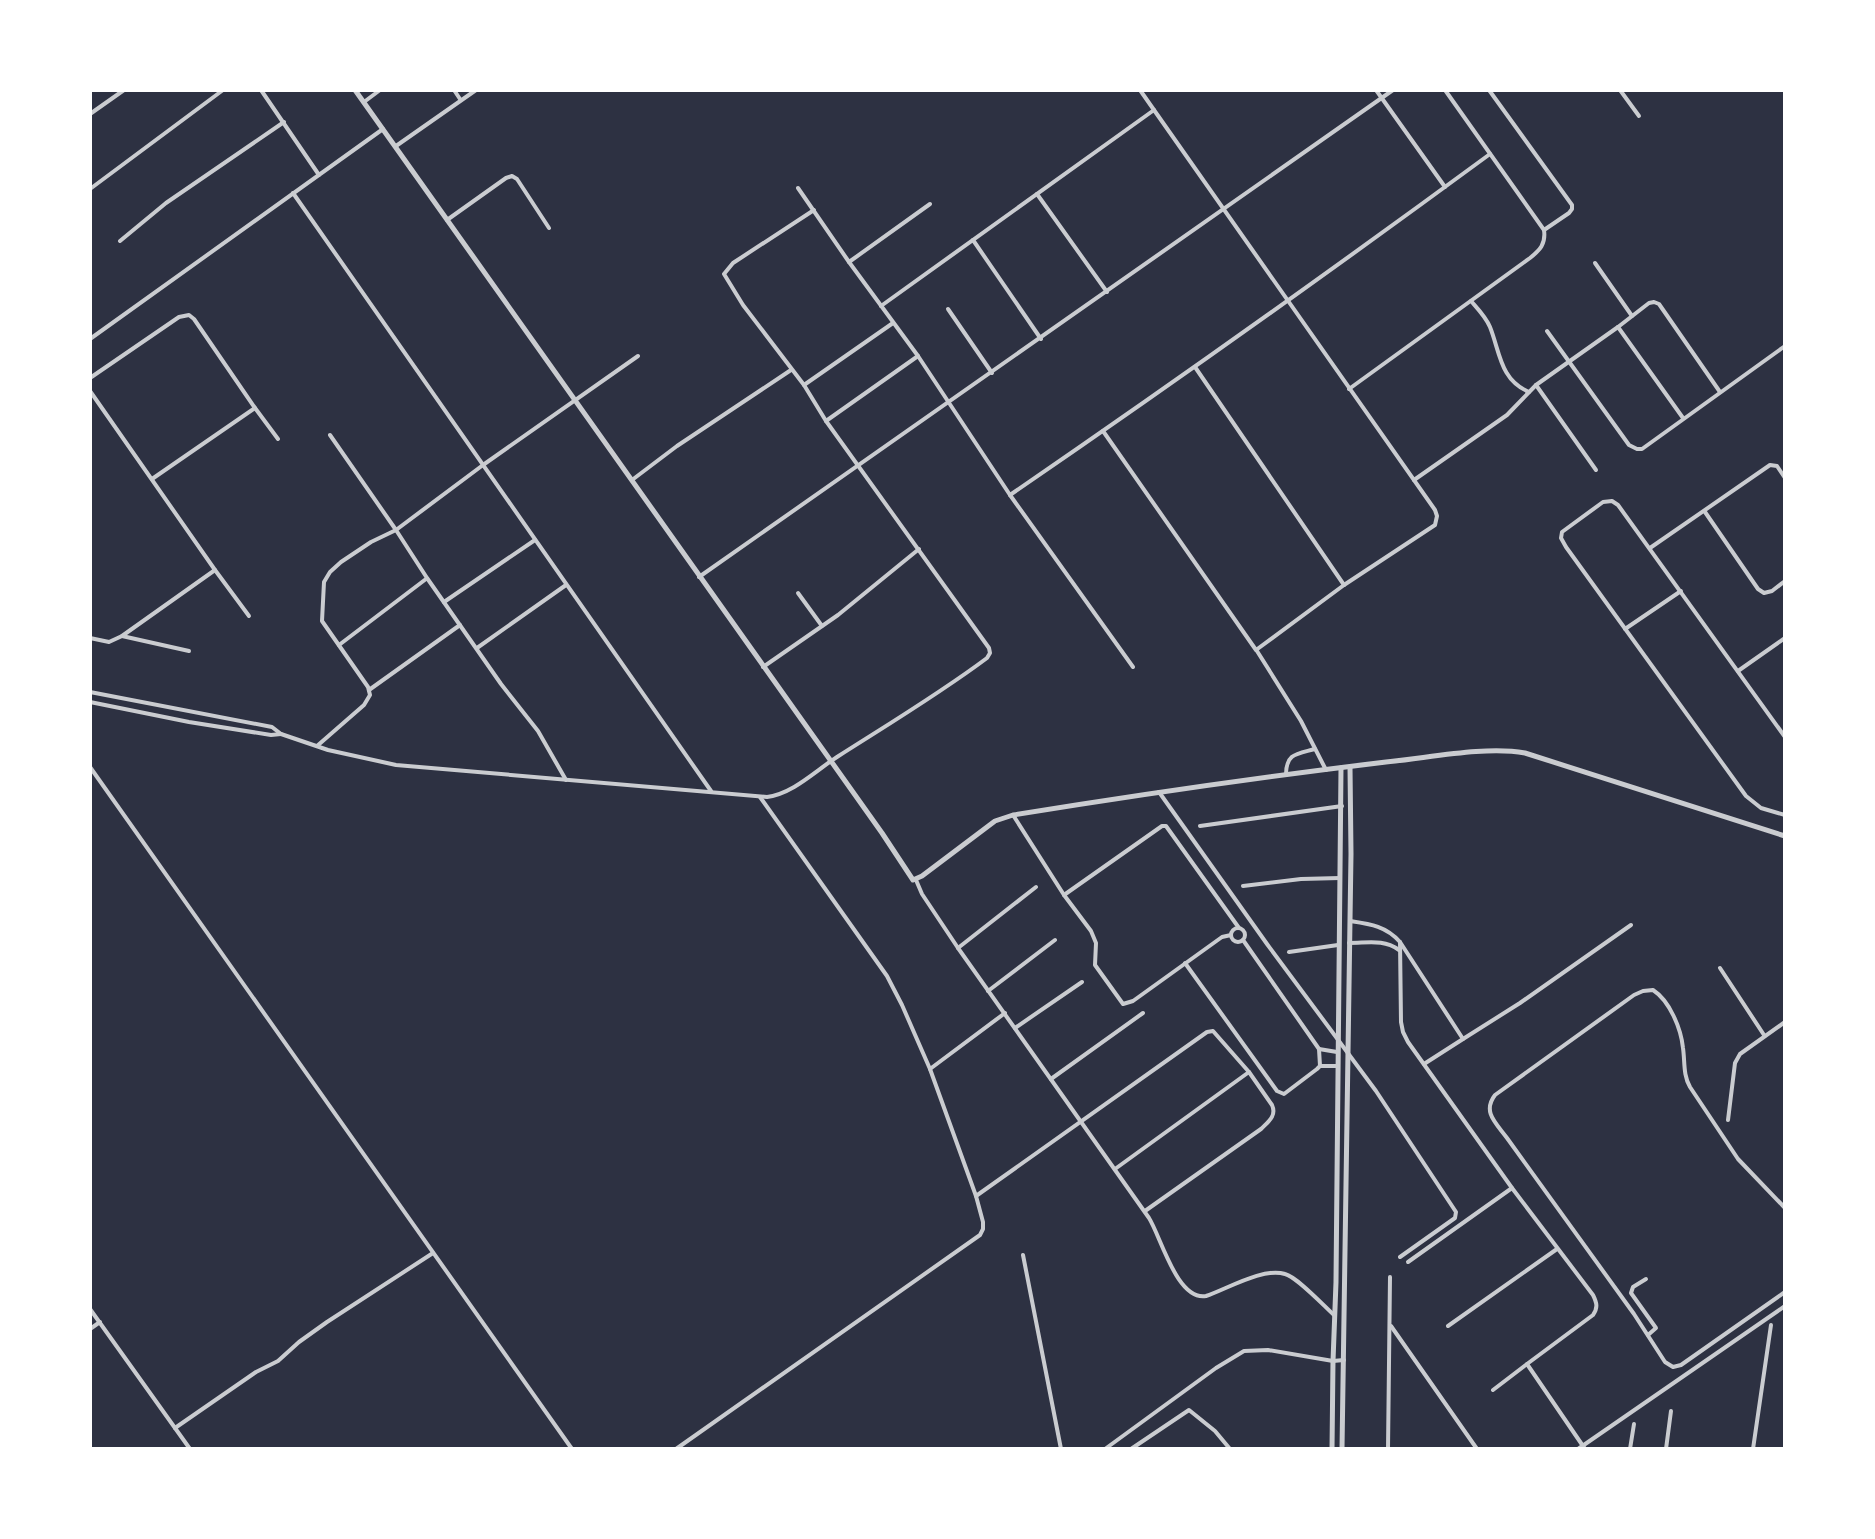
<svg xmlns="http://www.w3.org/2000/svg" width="1875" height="1539" viewBox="0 0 1875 1539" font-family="Quicksand,sans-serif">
<rect width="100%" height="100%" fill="#2d3142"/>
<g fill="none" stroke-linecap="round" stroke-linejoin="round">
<!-- minor -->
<g stroke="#caccd0" stroke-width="4">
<path d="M 261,90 L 319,175"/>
<path d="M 454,90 L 460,99"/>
<path d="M 1376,90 L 1445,187"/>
<path d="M 1489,90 L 1572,205 L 1572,209 L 1569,213 L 1544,230"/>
<path d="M 1620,90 L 1639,116"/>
<path d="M 364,102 L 380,90"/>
<path d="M 90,114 L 124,90"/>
<path d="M 396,146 L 476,90"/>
<path d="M 798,188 L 849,262 L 918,356 L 1010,495 L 1133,667"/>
<path d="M 90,189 L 223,90"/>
<path d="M 293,193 L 711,791"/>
<path d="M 1037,194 L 1107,292"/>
<path d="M 447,220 L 506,178 L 512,176 L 517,179 L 549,228"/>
<path d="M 973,240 L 1041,339"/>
<path d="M 120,241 L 166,203 L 284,122"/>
<path d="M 849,262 L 930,204"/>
<path d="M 1595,263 L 1632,316"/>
<path d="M 1471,301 C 1478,309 1486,317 1490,327 C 1500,352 1500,380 1529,392"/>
<path d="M 881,306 L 1154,110 L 1140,90"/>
<path d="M 948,309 L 992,373"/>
<path d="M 1618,327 L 1683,418"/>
<path d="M 1547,331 L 1629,445 L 1637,449 L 1642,449 L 1785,346"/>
<path d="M 90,339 L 383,129"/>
<path d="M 1195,367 L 1344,585"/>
<path d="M 90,378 L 179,317 L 189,315 L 194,319 L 255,408 L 278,439"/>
<path d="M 804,385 L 893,323"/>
<path d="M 1536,385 L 1596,470"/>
<path d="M 1349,389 L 1530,258 C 1540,250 1546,244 1544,230 L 1445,90"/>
<path d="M 90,391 L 215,570 L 122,636 L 109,642 L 90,638"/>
<path d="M 826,421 L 918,356"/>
<path d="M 1103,431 L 1256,650 L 1344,585 L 1435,525 L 1437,516 L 1435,510 L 1154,110"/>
<path d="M 330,435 L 396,530 L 427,578 L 501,684 L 538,731 L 566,780"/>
<path d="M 152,479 L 255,408"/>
<path d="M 632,480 L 677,446 L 791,370"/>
<path d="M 1414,480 L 1507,415 L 1536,385 L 1618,327 L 1649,303 L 1654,302 L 1659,304 L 1720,392"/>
<path d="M 1010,495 C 1172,384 1332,270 1490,154"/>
<path d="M 1705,512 L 1758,589 L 1764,593 L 1772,591 L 1785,581"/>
<path d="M 1650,548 L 1770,465 L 1777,466 L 1785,478"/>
<path d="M 215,570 L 249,616"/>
<path d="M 699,577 L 1393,90"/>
<path d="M 798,593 L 822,626"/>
<path d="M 444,602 L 535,540"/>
<path d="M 1625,629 L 1681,591"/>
<path d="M 122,636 L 189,651"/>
<path d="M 339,645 L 426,579"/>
<path d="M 477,648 L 566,585"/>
<path d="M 1257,651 L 1301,721 L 1326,770"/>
<path d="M 763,667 L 838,615 L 919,549"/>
<path d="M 1738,671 L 1785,638"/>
<path d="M 369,690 L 460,625"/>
<path d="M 90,692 L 272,727 L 281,734 L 328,750 L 396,765 L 767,797 C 794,793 815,771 837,757 C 887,725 939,694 987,658 L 990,653 L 989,648 L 826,421 L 804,385 L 743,305 L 724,274 L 733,263 L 814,210"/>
<path d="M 90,702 L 189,722 L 271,735 L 281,734"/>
<path d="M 1785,737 L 1618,505 L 1612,501 L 1603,502 L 1562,532 L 1561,538 L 1566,547 L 1746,796 L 1761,808 L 1785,815"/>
<path d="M 317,746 L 364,705 L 370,695 L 368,687 L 322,621 L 324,582 L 330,572 L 341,562 L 371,542 L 396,530 L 483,465 L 638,356"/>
<path d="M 90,767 L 572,1449"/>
<path d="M 1286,775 C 1286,753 1297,754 1315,749"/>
<path d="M 1159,792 L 1267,944 L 1376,1091 L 1456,1212 L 1455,1218 L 1400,1257"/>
<path d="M 1013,815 L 1064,895 L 1091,931 L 1096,943 L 1095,965 L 1123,1004 L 1133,1001 L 1222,937 L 1231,935"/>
<path d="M 1200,826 L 1342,806"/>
<path d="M 916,880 L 922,894 L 958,948 L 1149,1218 C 1161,1237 1177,1301 1206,1296 C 1227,1289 1263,1267 1285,1274 C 1297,1277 1323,1305 1334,1315"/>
<path d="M 1243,886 L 1301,879 L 1340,878"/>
<path d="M 1064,895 L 1162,826 L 1166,826 L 1239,928"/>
<path d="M 1350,921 C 1370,924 1386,926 1400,942 L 1463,1039 L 1520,1003 L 1631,925"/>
<circle cx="1238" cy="935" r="7"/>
<path d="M 1400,942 L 1401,1022 L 1403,1032 L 1408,1042 L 1512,1188 L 1593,1295 C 1597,1303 1598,1308 1593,1315 L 1527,1364 L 1585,1449"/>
<path d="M 1349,943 C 1369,943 1383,939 1399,950"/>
<path d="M 958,948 L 1036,887"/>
<path d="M 1289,952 L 1338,945"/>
<path d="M 1185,963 L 1277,1091 L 1284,1094 L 1317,1069 L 1320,1066 L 1319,1049 L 1243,940"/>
<path d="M 1720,968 L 1764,1035"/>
<path d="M 988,991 L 1055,940"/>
<path d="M 1015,1028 L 1082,982"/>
<path d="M 1319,1049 L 1337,1052"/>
<path d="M 1424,1064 L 1463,1039"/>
<path d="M 1320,1066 L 1337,1066"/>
<path d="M 930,1069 L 1005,1013"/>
<path d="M 1051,1079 L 1143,1013"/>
<path d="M 1728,1120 L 1735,1063 L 1740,1054 L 1785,1022"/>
<path d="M 1115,1169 L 1249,1072"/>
<path d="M 976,1196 L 1207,1032 L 1213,1031 L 1249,1072 L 1272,1105 C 1277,1116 1268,1122 1261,1129 L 1145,1211"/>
<path d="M 1785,1208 L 1738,1159 L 1690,1087 C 1683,1075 1685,1062 1683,1048 C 1681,1029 1670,1001 1653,990 L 1643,991 L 1634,995 L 1495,1095 C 1482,1112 1496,1123 1507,1138 L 1634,1314 L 1665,1362 L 1673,1367 L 1681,1365 L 1785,1292"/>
<path d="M 1023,1255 L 1061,1449"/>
<path d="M 1408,1262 L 1512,1188"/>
<path d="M 1646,1279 L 1633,1287 L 1631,1293 L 1656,1328 L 1648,1335"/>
<path d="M 90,1309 L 190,1449"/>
<path d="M 1391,1326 L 1477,1449"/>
<path d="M 1448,1326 L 1557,1249"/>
<path d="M 90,1329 L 100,1322"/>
<path d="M 1493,1390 L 1527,1364"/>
<path d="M 175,1428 L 256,1372 L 278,1361 L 299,1342 L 327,1322 L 433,1253"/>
<path d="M 676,1449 L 980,1235 L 983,1229 L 983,1222 L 976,1196 L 930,1069 L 902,1005 L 887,976 L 760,797"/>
<path d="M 1105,1449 L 1216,1368 L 1244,1351 L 1268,1350 L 1333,1361 L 1344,1360"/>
<path d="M 1131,1449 L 1189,1410 L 1215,1431 L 1230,1449"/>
<path d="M 1388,1449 L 1390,1277"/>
<path d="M 1578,1449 L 1785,1306"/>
<path d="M 1630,1449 L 1634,1424"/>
<path d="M 1666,1449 L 1671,1411"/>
<path d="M 1753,1449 L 1771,1325"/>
</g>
<!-- tertiary -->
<g stroke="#caccd0" stroke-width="5">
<path d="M 355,90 L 882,833 L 913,880 L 922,876 L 995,821 L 1013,815 C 1137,795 1261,777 1386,762 C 1429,758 1484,746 1525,753 L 1785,836"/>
<path d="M 1332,1449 L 1333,1361 L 1336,1282 L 1341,768"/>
<path d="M 1342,1449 L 1351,854 L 1350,767"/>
</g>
</g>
<!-- border -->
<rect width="1875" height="1539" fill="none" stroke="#ffffff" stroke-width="184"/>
</svg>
